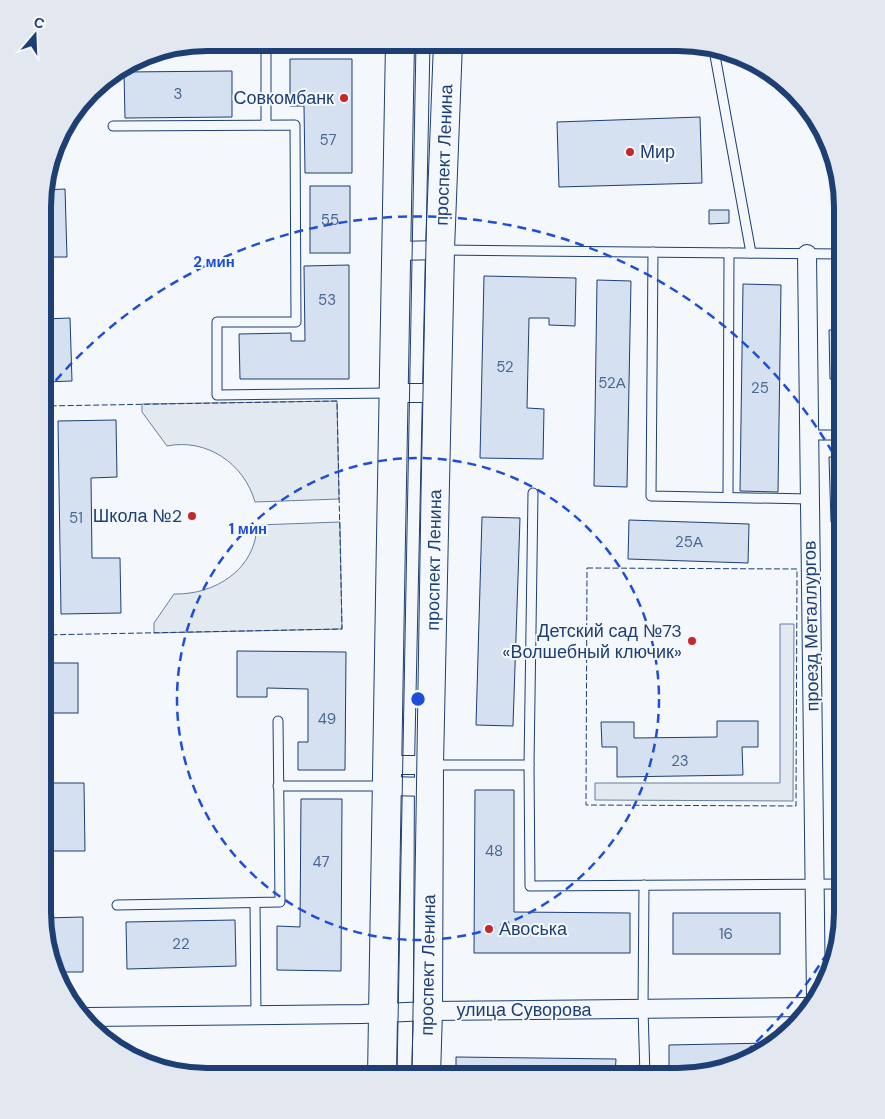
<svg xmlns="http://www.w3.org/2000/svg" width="885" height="1119" viewBox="0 0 885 1119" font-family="'DM Sans',sans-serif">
<rect width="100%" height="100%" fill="#f4f7fb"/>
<!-- green -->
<g fill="#e3e9f0" stroke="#687fa3">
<path d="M 337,401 L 339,499 L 255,502 C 244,463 206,438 167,446 L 142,412 L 142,404 Z"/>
<path d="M 340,522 L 342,629 L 154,633 L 154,623 L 174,594 C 214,595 256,570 257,525 Z"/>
<path d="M 780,624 L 794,624 L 793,801 L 595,800 L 595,783 L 780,783 Z"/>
</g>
<!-- building -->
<g fill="#d5e0f0" stroke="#1d3f73">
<path d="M 290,59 L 352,59 L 352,173 L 305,173 L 304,106 L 290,106 Z"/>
<path d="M 232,71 L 232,117 L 125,118 L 124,72 Z"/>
<path d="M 700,117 L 702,183 L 559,187 L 557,122 Z"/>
<rect x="310" y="186" width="40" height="67"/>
<path d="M 65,189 L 67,257 L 44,257 L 44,190 Z"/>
<path d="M 709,210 L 729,210 L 729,223 L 709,224 Z"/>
<path d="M 349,265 L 349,379 L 240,379 L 239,334 L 291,333 L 291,341 L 305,341 L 304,266 Z"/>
<path d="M 484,276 L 576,278 L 575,326 L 549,325 L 549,318 L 529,318 L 527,408 L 544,409 L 543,459 L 480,458 Z"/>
<path d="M 597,280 L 631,281 L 627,487 L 594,486 Z"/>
<path d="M 743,284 L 781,285 L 778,492 L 740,491 Z"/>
<path d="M 70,318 L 72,381 L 44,382 L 44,319 Z"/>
<path d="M 842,329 L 842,379 L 830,379 L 829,330 Z"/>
<path d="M 116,420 L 117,477 L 91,478 L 92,558 L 120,558 L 121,613 L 61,614 L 58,421 Z"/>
<path d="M 829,457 L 842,457 L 842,521 L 831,522 Z"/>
<path d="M 482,517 L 520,518 L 513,726 L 476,725 Z"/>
<path d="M 629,520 L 749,524 L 748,563 L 628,559 Z"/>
<path d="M 833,546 L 842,546 L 842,612 L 833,611 Z"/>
<path d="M 237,651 L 346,652 L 345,770 L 298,770 L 298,742 L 308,742 L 308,689 L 267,688 L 267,697 L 237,697 Z"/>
<rect x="43" y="663" width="35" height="50"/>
<path d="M 717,721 L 758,721 L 758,747 L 742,747 L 743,775 L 617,777 L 617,747 L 602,747 L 601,722 L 634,722 L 634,738 L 717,737 Z"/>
<path d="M 43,783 L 84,783 L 85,851 L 43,851 Z"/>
<path d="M 475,790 L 514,790 L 514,912 L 630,913 L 630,953 L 474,953 Z"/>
<path d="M 301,799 L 342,799 L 341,971 L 277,970 L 277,926 L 300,927 Z"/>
<rect x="673" y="913" width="107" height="41"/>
<path d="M 83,917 L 83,972 L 59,972 L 44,918 Z"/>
<path d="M 235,920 L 236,966 L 127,969 L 126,922 Z"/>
<path d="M 769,1043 L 769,1045 L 760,1054 L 688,1076 L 669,1076 L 669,1045 Z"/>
<path d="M 456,1057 L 616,1059 L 615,1076 L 456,1076 Z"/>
<path d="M 275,1066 L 334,1067 L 334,1076 L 275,1076 Z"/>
<path d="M 171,1067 L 245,1067 L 245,1076 L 197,1076 Z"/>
</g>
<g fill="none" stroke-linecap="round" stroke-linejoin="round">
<!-- service casing -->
<g stroke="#1d3f73" stroke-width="11">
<g id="service">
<path d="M 266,43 L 266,125"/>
<path d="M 714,50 L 751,253"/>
<path d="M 113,126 L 295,125 L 296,322 L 217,322 L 217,395 L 391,393"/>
<path d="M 443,250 L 842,254"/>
<path d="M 653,252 L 651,496 L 810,499"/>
<path d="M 810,435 L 842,435"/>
<path d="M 728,497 L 729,253"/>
<path d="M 431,765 L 529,765 L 533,493"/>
<path d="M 529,765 L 530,886 L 842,884"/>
<path d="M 278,786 L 383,786"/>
<path d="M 644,885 L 643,1009 L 645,1076"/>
<path d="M 255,903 L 256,1015"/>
<path d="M 117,905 L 280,902 L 278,721"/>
</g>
</g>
<!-- minor casing -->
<g stroke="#1d3f73" stroke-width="20">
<g id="minor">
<path d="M 396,251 L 440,250"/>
<path d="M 807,254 L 816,999"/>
<path d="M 394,393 L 437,393"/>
<path d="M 389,765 L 429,765"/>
<path d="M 388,786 L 429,787"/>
<path d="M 87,1017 L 362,1014 L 428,1011 L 810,1007"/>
</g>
</g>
<!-- primary casing -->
<g stroke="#1d3f73" stroke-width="30">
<g id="primary">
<path d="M 382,1076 C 389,732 392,387 400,43"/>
<path d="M 426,1076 L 428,1011 L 429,765 L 440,250 L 448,43"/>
</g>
</g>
<!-- service -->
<use href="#service" stroke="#f4f7fb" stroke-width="9"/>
<!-- minor -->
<use href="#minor" stroke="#f4f7fb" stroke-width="18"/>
<!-- primary -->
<use href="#primary" stroke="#f4f7fb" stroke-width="28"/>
<!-- tram -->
<g stroke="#1d3f73" stroke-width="1">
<path d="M 397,1076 L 416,43"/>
<path d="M 412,1076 L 421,494 L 430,43"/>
</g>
<!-- fence -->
<g stroke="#1d3f73" stroke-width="1" stroke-dasharray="6 2.5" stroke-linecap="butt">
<path d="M 587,568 L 797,569 L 796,806 L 586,805 Z"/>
<path d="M 43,635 L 342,629 L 337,401 L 44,406"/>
</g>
</g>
<!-- distance rings -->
<g fill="none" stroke="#1d4ed8" stroke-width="2.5" stroke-dasharray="9 6">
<circle cx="418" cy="699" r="241"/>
<path d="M835 940A482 482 0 0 1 737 1060M46 392A482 482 0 0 1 842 469"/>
</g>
<!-- markers -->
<g fill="#c62828" stroke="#f4f7fb" stroke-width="2">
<circle cx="344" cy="98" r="5"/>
<circle cx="630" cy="152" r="5"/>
<circle cx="192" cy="516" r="5"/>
<circle cx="692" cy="641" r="5"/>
<circle cx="489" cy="929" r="5"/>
</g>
<g text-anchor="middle" stroke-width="4" stroke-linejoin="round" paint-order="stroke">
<!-- number labels -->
<g font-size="15" fill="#4b6792">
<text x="178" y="99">3</text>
<text x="328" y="145">57</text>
<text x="330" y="225">55</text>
<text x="327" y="305">53</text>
<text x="505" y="372">52</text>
<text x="612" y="388">52А</text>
<text x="760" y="393">25</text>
<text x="76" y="523">51</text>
<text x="689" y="547">25А</text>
<text x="327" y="724">49</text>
<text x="680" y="766">23</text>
<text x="494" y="856">48</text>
<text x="321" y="867">47</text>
<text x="726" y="939">16</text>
<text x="181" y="949">22</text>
</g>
<!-- poi labels -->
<g font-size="18" fill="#1d3f73" stroke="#f4f7fb" text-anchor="end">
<text x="334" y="104">Совкомбанк</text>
<text x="640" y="158" text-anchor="start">Мир</text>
<text x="182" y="522">Школа №2</text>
<text x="682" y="637">Детский сад №73<tspan x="682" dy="21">«Волшебный ключик»</tspan></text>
<text x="499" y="935" text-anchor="start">Авоська</text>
</g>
<!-- street labels -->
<g font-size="18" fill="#1d3f73" stroke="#f4f7fb">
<text transform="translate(444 155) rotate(-88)" y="6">проспект Ленина</text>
<text transform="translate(434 560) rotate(-89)" y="6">проспект Ленина</text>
<text transform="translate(811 626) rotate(-91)" y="6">проезд Металлургов</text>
<text transform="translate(428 965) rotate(-89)" y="6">проспект Ленина</text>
<text x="524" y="1016">улица Суворова</text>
</g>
</g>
<!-- crop -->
<path d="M0 0H885V1119H0ZM207 51H678A156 156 0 0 1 834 207V912A156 156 0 0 1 678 1068H207A156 156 0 0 1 51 912V207A156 156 0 0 1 207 51Z" fill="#e3e8f0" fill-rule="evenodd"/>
<path fill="none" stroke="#1d3f73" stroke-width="6" d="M207 51H678A156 156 0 0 1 834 207V912A156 156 0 0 1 678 1068H207A156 156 0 0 1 51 912V207A156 156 0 0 1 207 51Z"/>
<circle cx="418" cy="699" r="8" fill="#1d4ed8" stroke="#f4f7fb" stroke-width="2.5"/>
<g font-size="15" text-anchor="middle" font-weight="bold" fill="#1d4ed8" stroke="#f4f7fb" stroke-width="4" stroke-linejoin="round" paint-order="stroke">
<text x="214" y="267">2 мин</text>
<text x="248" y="534">1 мин</text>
</g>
<!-- north arrow -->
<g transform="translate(35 35) rotate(19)" stroke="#f4f7fb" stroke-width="4" paint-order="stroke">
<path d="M0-4L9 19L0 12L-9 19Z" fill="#1d3f73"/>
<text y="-8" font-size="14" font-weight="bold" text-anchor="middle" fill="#1d3f73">С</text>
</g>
</svg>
